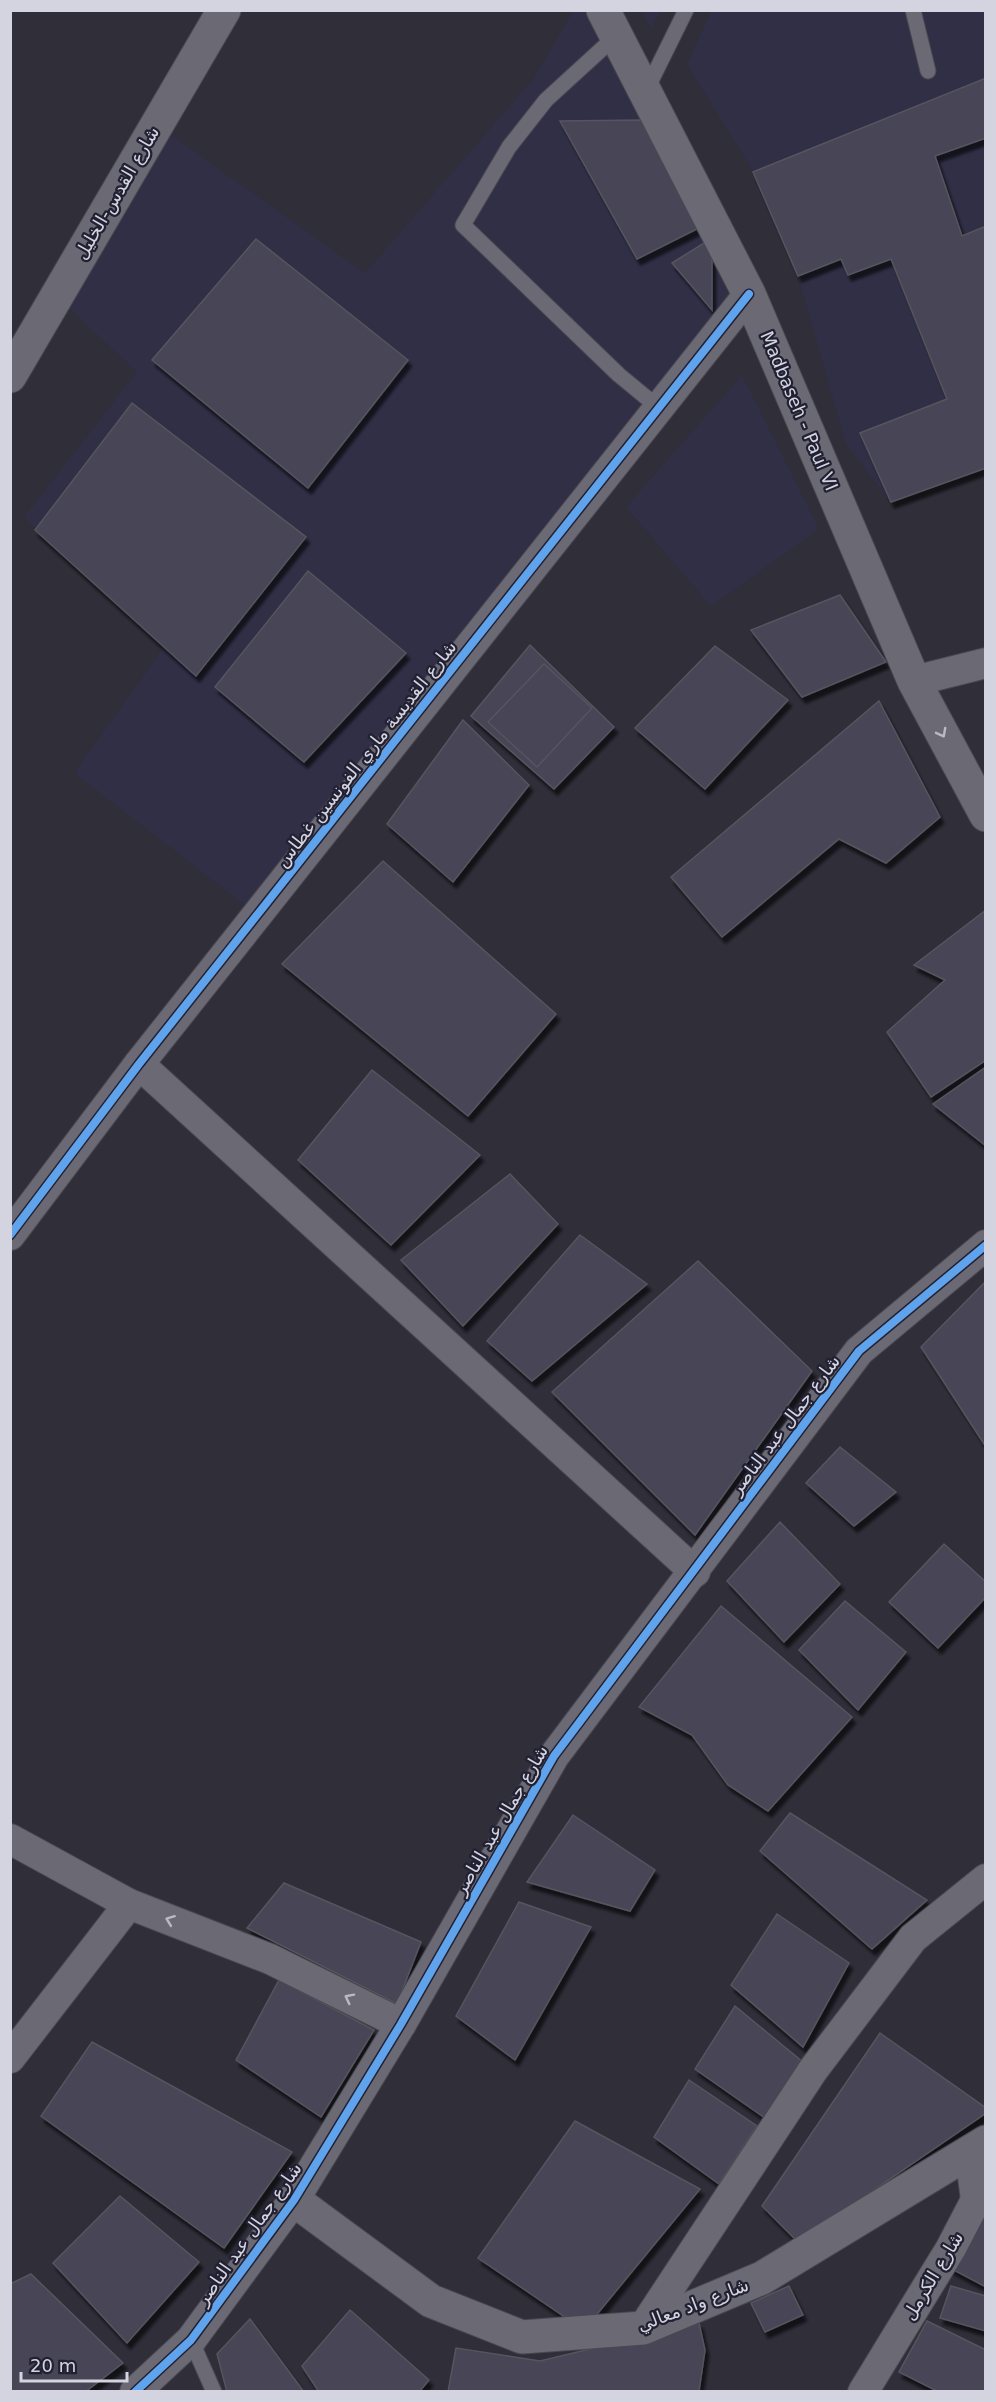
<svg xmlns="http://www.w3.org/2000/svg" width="996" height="2402" viewBox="0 0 996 2402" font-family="'DejaVu Sans','Noto Sans Arabic',sans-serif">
<defs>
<filter id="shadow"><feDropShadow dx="3.5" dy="6" stdDeviation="1.5" flood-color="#0009"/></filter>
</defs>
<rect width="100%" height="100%" fill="#2f2e39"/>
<!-- built -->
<g fill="#302f46">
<path d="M 573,11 L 604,11 L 749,294 L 258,915 L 74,773 L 164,647 L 24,517 L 137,372 L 57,297 L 157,125 L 365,273 L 534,78 Z"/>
<path d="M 642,11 L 661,11 L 651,29 Z"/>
<path d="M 711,11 L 985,11 L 985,468 L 891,502 L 846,444 L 798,276 L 753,171 L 687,64 Z"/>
<path d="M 742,375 L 819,529 L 711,606 L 626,507 Z"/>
</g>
<!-- building -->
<g fill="#464556" stroke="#56555e" stroke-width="1.5" filter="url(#shadow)">
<path d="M 986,78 L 986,138 L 935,156 L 962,236 L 986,226 L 986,468 L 891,502 L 860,433 L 947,399 L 891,259 L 848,275 L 841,259 L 798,276 L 753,172 Z"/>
<path d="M 644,120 L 701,227 L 637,259 L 560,121 Z"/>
<path d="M 712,238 L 712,310 L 672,263 Z"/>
<path d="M 256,239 L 408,360 L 308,488 L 152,360 Z"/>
<path d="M 132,403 L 306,537 L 196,676 L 35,530 Z"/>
<path d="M 308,571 L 406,653 L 304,762 L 215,687 Z"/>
<path d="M 840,595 L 886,662 L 802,697 L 751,630 Z"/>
<path d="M 530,645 L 614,727 L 554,789 L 471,716 Z"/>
<path d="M 715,646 L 788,700 L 705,789 L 635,728 Z"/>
<path d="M 544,664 L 592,708 L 537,767 L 488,722 Z"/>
<path d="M 879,701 L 940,817 L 886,863 L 839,839 L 722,937 L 671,877 Z"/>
<path d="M 463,720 L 529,785 L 453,882 L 387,824 Z"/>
<path d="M 383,861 L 556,1014 L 468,1116 L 282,964 Z"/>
<path d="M 986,910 L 986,1060 L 931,1097 L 887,1032 L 945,980 L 914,965 Z"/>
<path d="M 986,1067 L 986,1146 L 933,1104 Z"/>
<path d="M 372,1070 L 480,1155 L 391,1245 L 298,1160 Z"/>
<path d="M 510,1174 L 558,1224 L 463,1326 L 401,1260 Z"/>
<path d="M 580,1235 L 647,1284 L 532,1381 L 487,1341 Z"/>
<path d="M 698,1261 L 812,1371 L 695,1535 L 552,1392 Z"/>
<path d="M 986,1281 L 986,1447 L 921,1347 Z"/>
<path d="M 840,1447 L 896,1492 L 854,1526 L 806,1483 Z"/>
<path d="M 780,1522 L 840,1584 L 784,1642 L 727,1581 Z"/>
<path d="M 944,1544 L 986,1582 L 986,1597 L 938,1648 L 889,1602 Z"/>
<path d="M 845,1601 L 906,1652 L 858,1710 L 799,1650 Z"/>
<path d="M 721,1606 L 852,1717 L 768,1811 L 728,1785 L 692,1735 L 639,1707 Z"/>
<path d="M 790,1813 L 927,1900 L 872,1949 L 760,1851 Z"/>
<path d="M 573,1815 L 655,1870 L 630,1911 L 527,1882 Z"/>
<path d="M 284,1883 L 421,1942 L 397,2004 L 247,1928 Z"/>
<path d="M 519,1902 L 591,1927 L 515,2060 L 456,2016 Z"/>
<path d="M 777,1914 L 849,1963 L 803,2047 L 731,1985 Z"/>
<path d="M 279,1980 L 374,2030 L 321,2117 L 236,2060 Z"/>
<path d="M 735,2006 L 804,2063 L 765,2118 L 695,2069 Z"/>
<path d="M 880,2033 L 986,2108 L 986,2113 L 798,2242 L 762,2206 Z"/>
<path d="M 92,2042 L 292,2152 L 224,2248 L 41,2116 Z"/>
<path d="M 689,2080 L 757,2126 L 719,2184 L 654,2137 Z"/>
<path d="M 575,2121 L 700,2189 L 584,2330 L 478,2258 Z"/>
<path d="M 120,2196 L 199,2262 L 127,2343 L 53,2263 Z"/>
<path d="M 986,2198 L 986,2287 L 948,2267 Z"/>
<path d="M 31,2274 L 123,2363 L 85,2392 L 10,2392 L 10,2284 Z"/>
<path d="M 789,2286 L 803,2315 L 765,2332 L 751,2303 Z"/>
<path d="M 951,2286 L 986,2296 L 986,2331 L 940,2318 Z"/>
<path d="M 350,2310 L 429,2380 L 419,2392 L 319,2392 L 302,2366 Z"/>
<path d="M 250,2319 L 304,2392 L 227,2392 L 217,2354 Z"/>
<path d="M 927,2321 L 986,2350 L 986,2392 L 939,2392 L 899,2372 Z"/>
<path d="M 699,2323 L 705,2350 L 699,2391 L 448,2392 L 456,2348 L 540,2361 Z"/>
</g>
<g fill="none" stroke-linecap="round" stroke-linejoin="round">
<!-- lane casing -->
<g stroke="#4a4952" stroke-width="17">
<g id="lane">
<path d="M 913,10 L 928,71"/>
<path d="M 616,36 L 546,100 L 509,147 L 463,225 L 619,375 L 659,408"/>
<path d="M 646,91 L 686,10"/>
<path d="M 191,2340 L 214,2392"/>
</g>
</g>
<!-- street casing -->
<g stroke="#4a4952" stroke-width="32">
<g id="street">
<path d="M 914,681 L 986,663"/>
<path d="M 139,1064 L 695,1572"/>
<path d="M 10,1235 L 139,1064 L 749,294"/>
<path d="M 10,1839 L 129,1904 L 270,1959 L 401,2024"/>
<path d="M 10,2058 L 129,1904"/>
<path d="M 643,2328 L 813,2070 L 913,1938 L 986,1879"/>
<path d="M 135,2392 L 191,2340 L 294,2200 L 401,2024 L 554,1756 L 859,1351 L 986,1245"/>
<path d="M 863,2392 L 951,2248 L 976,2200 L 970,2153"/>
</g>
</g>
<!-- secondary casing -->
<g stroke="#4a4952" stroke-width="35">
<g id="secondary">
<path d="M 603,10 L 749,294 L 914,681 L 986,815"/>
<path d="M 10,376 L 224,10"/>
<path d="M 294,2200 L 431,2301 L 522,2337 L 643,2328 L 762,2278 L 986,2142"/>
</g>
</g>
<!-- lane -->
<use href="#lane" stroke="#6b6a74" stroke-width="15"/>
<!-- street -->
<use href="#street" stroke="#6b6a74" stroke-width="30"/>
<!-- secondary -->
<use href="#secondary" stroke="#6b6a74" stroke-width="33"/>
<!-- cycleway casing -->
<g stroke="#222133" stroke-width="11">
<g id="cycleway">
<path d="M 10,1235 L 139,1064 L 749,294"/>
<path d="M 135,2392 L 191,2340 L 294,2200 L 401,2024 L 554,1756 L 859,1351 L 986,1245"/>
</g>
</g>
<!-- cycleway -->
<use href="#cycleway" stroke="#60a3ed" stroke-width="8"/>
</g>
<!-- one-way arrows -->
<defs><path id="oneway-chevron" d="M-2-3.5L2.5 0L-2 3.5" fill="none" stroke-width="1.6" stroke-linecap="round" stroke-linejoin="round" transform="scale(1.5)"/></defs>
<g stroke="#babac5">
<use href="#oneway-chevron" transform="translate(942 733) rotate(62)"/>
<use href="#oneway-chevron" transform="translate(170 1920) rotate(-159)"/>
<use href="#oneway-chevron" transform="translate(349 1998) rotate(-153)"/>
</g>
<g text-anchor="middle" stroke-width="4.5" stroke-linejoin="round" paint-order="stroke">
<!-- street labels -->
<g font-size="18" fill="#d4d4e0" stroke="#222133">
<text transform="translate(117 193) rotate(-60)" y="6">شارع القدس-الخليل</text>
<text transform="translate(799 411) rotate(67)" y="6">Madbaseh - Paul VI</text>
<text transform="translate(366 754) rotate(-52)" y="6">شارع القديسة ماري الفونسين غطاس</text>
<text transform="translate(785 1425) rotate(-53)" y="6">شارع جمال عبد الناصر</text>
<text transform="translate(501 1820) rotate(-60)" y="6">شارع جمال عبد الناصر</text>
<text transform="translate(249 2234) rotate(-55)" y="6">شارع جمال عبد الناصر</text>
<text transform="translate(933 2276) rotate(-59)" y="6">شارع الكرمل</text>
<text transform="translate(693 2305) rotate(-21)" y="6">شارع واد معالي</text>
</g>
</g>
<!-- border -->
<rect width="996" height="2402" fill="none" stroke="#d4d4e0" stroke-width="24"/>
<!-- scale -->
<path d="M21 2372v9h106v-9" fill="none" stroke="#d4d4e0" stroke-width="3"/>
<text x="30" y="2372" font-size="18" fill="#d4d4e0" stroke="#222133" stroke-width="4.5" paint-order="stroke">20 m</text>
</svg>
